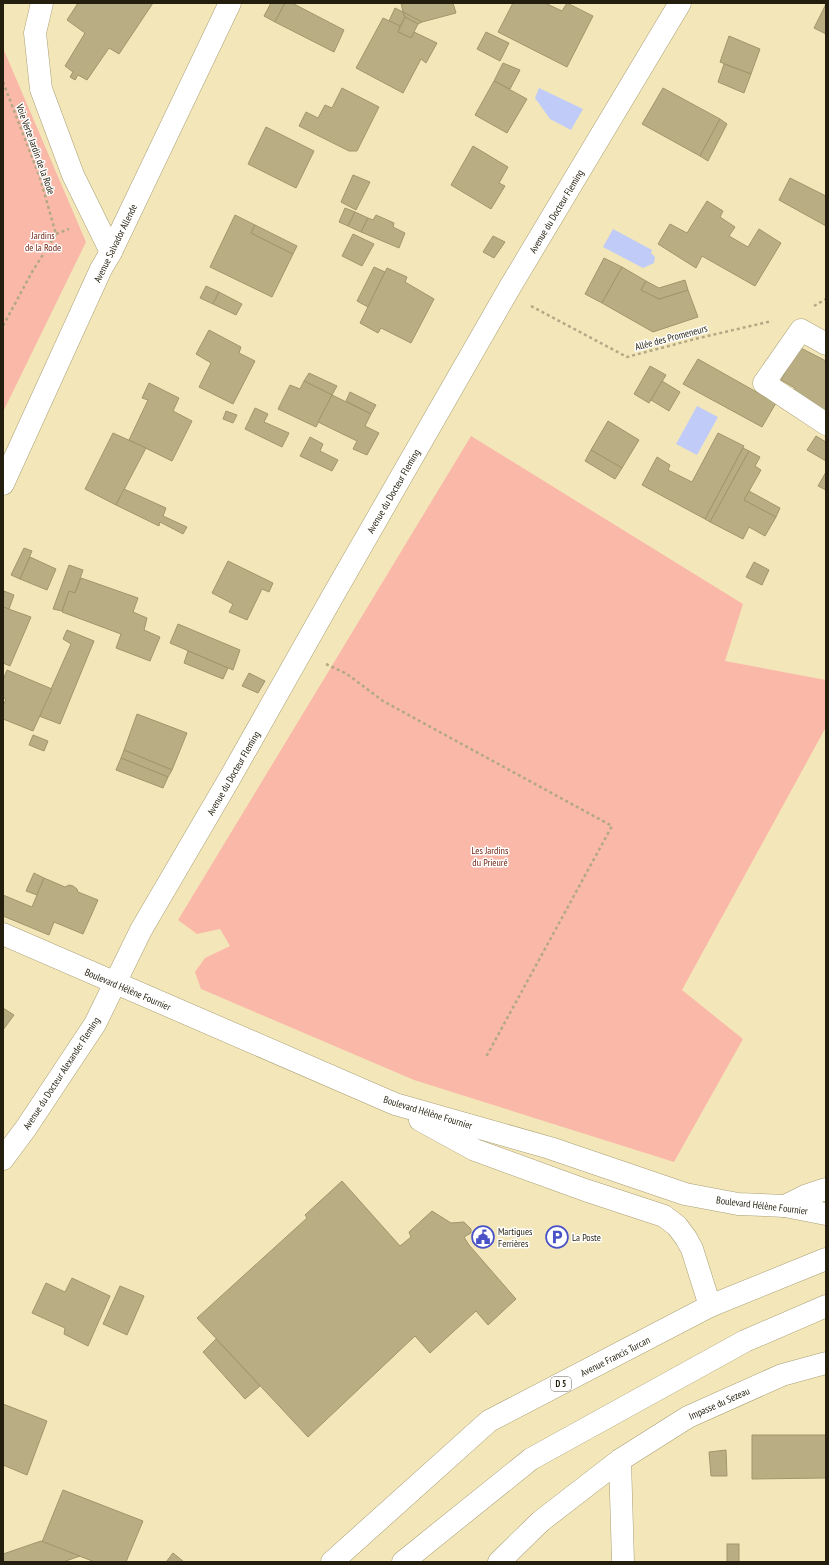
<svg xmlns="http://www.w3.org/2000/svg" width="829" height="1565" viewBox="0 0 829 1565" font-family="'PT Sans Narrow',sans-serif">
<rect width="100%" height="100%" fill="#f3e7ba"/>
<!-- green -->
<g fill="#fab9a8">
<path d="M 3,48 L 86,242 L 3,412 Z"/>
<path d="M 471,436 L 743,604 L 725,661 L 826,680 L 826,727 L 682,990 L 743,1039 L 674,1162 L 414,1080 L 201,989 L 195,972 L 205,958 L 230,946 L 220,929 L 197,934 L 178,920 Z"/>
</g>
<!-- water -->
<g fill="#c1cbf7">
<path d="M 539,88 L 583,109 L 571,130 L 550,119 L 535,98 Z"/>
<path d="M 613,229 L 652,250 L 651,253 L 655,257 L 654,263 L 643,268 L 603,247 Z"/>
<path d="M 697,406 L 718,417 L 697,455 L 676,444 Z"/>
</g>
<!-- building -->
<g fill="#b9ae83" stroke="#a1956b">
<path d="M 78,3 L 153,3 L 119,54 L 109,48 L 87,80 L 78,75 L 75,80 L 70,77 L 73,72 L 65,66 L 85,33 L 67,20 Z"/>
<path d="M 271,3 L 285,3 L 275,22 L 264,16 Z"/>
<path d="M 285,3 L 292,3 L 344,30 L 334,52 L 275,22 Z"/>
<path d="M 401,3 L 453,3 L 456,13 L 422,22 L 403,12 Z"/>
<path d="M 513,3 L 545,3 L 562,11 L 567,3 L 593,16 L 567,67 L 498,32 Z"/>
<path d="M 826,4 L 826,34 L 814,28 Z"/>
<path d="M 395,8 L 403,12 L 405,17 L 400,26 L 389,21 Z"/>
<path d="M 403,12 L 422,22 L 418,24 L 405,17 Z"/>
<path d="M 405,17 L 418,24 L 411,38 L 398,32 Z"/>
<path d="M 383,18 L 400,26 L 398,32 L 411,38 L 414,32 L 437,43 L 426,63 L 421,59 L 403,93 L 356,68 Z"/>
<path d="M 486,32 L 509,43 L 500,61 L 477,49 Z"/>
<path d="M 729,36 L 760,49 L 751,74 L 720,62 Z"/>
<path d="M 503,63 L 520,70 L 510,89 L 494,81 Z"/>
<path d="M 724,64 L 751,74 L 744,93 L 718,82 Z"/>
<path d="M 494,81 L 527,99 L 507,133 L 475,115 Z"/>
<path d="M 342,88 L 379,107 L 357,151 L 349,151 L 299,126 L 306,112 L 318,118 L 325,105 L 332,108 Z"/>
<path d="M 663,88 L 720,119 L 700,156 L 642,124 Z"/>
<path d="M 720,119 L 727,124 L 708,161 L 700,156 Z"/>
<path d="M 266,127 L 314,151 L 296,188 L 248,164 Z"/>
<path d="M 473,146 L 508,167 L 499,183 L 505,186 L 491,209 L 451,185 Z"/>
<path d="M 353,175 L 370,182 L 356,210 L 341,202 Z"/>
<path d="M 790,178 L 826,196 L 826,226 L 779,200 Z"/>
<path d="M 707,201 L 723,211 L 720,217 L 735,227 L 729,236 L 748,247 L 759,229 L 781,243 L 755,286 L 702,256 L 696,268 L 658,244 L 670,224 L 687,233 Z"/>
<path d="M 345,208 L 355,212 L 348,226 L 339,222 Z"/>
<path d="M 355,212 L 368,218 L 361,232 L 348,226 Z"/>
<path d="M 235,215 L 255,225 L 251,233 L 293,254 L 272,297 L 210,267 Z"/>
<path d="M 376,215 L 394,223 L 393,227 L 405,233 L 399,248 L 361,232 L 368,218 L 373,220 Z"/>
<path d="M 255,225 L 297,246 L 293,254 L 251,233 Z"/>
<path d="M 353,234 L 374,244 L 362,266 L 342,256 Z"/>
<path d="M 493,236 L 505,242 L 494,258 L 483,252 Z"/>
<path d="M 604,258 L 622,267 L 602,303 L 585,294 Z"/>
<path d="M 374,267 L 385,272 L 368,307 L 357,301 Z"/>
<path d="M 622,267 L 646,281 L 641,290 L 659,299 L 688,290 L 698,317 L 653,332 L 602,303 Z"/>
<path d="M 387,268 L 407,277 L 405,282 L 434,299 L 411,343 L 381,328 L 378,333 L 360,323 Z"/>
<path d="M 685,280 L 688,290 L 659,299 L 641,290 L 646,281 L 659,288 Z"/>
<path d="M 206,286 L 219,292 L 213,304 L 200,298 Z"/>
<path d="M 219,292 L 242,304 L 236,315 L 213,304 Z"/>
<path d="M 209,330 L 241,347 L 239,353 L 255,361 L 233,404 L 199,387 L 211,363 L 196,354 Z"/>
<path d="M 799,347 L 826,361 L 826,411 L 793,393 L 795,388 L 781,380 Z"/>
<path d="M 698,359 L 776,403 L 762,427 L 683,384 Z"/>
<path d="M 650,366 L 666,375 L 649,403 L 634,394 Z"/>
<path d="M 309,373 L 337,386 L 332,395 L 304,381 Z"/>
<path d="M 304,381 L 332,395 L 316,427 L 278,409 L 290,385 L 300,389 Z"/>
<path d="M 662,381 L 680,392 L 669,411 L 651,400 Z"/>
<path d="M 149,383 L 179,398 L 173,411 L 192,421 L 172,461 L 129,440 L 148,400 L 142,398 Z"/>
<path d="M 350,392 L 376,405 L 371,414 L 346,401 Z"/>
<path d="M 332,395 L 371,414 L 365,426 L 379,433 L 367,455 L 353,449 L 357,441 L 318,422 Z"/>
<path d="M 255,408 L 268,414 L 264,422 L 289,433 L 282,447 L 245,429 Z"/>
<path d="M 226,411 L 237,415 L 233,423 L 223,419 Z"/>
<path d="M 608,421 L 639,440 L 622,468 L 591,450 Z"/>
<path d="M 113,433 L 146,448 L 116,505 L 85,489 Z"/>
<path d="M 718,433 L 744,446 L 705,519 L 642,485 L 657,457 L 670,465 L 668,470 L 692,482 Z"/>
<path d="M 816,436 L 826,442 L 826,461 L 807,450 Z"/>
<path d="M 310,437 L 323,444 L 320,451 L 338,460 L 332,471 L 300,456 Z"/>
<path d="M 743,448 L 749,451 L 710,522 L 705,519 Z"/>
<path d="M 591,450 L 622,468 L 615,479 L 585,461 Z"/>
<path d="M 749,451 L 760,457 L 755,466 L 761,470 L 744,500 L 776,517 L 765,536 L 749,527 L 743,539 L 710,522 Z"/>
<path d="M 826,472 L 826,490 L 818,486 Z"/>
<path d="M 124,489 L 166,508 L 163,516 L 187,527 L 183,534 L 160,522 L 159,526 L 116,505 Z"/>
<path d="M 749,491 L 780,508 L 776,517 L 744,500 Z"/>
<path d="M 24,548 L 32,551 L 20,579 L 11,575 Z"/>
<path d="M 30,557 L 56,569 L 47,590 L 20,579 Z"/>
<path d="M 228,561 L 273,583 L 269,592 L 262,589 L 247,620 L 229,612 L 233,604 L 212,593 Z"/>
<path d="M 754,562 L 769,570 L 762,585 L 746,577 Z"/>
<path d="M 69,565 L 83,570 L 75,593 L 69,591 L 62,611 L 53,609 Z"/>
<path d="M 81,578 L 138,598 L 133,612 L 147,618 L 144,630 L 160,637 L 150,661 L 116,648 L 121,634 L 62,612 L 69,591 L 75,593 Z"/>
<path d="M 4,591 L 14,595 L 9,609 L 3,607 Z"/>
<path d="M 3,607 L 31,617 L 10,666 L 3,663 Z"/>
<path d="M 178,624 L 240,650 L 233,670 L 170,643 Z"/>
<path d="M 67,630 L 94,641 L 60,724 L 39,716 L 71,644 L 63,639 Z"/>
<path d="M 188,651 L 228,668 L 223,679 L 184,663 Z"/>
<path d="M 7,670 L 52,689 L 33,731 L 3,719 L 3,706 L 6,699 L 3,698 L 3,680 Z"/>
<path d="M 249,673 L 265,681 L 258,693 L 242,686 Z"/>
<path d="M 137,714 L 187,733 L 172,770 L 124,750 Z"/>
<path d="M 33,735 L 48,741 L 44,751 L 29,745 Z"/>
<path d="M 124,750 L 172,770 L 168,777 L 121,758 Z"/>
<path d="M 121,758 L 168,777 L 163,788 L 116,770 Z"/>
<path d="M 34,873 L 44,878 L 37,895 L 26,891 Z"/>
<path d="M 44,878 L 65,887 L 69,885 L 73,886 L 77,889 L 78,892 L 98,900 L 83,934 L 54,922 L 49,935 L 3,916 L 3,895 L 32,907 Z"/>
<path d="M 3,1008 L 14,1015 L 3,1030 Z"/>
<path d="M 342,1181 L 400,1246 L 411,1237 L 409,1232 L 432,1211 L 451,1223 L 464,1222 L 471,1229 L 471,1233 L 464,1237 L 469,1245 L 516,1299 L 488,1325 L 476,1311 L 430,1353 L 415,1336 L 308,1437 L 197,1318 L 307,1218 L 305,1215 Z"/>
<path d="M 72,1278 L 110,1296 L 88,1346 L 64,1334 L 65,1328 L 32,1313 L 46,1283 L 65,1292 Z"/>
<path d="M 120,1286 L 144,1296 L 127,1335 L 103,1324 Z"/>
<path d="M 216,1339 L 260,1386 L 245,1399 L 203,1352 Z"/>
<path d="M 3,1404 L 47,1421 L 27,1475 L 3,1465 Z"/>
<path d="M 752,1435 L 826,1435 L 826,1478 L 752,1479 Z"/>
<path d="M 726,1450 L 727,1476 L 711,1476 L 709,1452 Z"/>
<path d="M 63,1490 L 143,1521 L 126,1562 L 95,1562 L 42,1542 Z"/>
<path d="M 41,1541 L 80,1556 L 63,1562 L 3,1562 L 3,1554 Z"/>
<rect x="727" y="1544" width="12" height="18"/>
<path d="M 173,1553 L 184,1562 L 166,1562 Z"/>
</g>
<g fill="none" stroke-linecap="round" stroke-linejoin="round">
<!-- minor casing -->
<g stroke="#a99e73" stroke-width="23">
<g id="minor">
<path d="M 42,3 L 35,33 L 41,89 L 73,175 L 111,252"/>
<path d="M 826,344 L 801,330 L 764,383 L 826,424"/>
<path d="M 785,1206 L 805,1196 L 826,1189"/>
<path d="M 620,1460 L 623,1562"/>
<path d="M 499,1562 L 541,1521 L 620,1460 L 688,1417 L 782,1375 L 826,1363"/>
</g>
</g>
<!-- major casing -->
<g stroke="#a99e73" stroke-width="23">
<g id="major">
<path d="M 3,484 L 101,269 L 111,252 L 230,3"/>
<path d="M 3,934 L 395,1104 L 550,1148 L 685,1194 L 738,1204 L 785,1206 L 826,1214"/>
<path d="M 420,1120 L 475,1150 L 585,1190 L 664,1216 L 677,1226 L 686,1238 L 692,1249 L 710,1306"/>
<path d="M 3,1159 L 26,1128 L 95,1024 L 141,930 L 231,776 L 331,599 L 510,287 L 680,3"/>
<path d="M 332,1562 L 489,1421 L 710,1306 L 826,1259"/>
<path d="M 403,1562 L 531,1459 L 745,1341 L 826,1306"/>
</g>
</g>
<!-- path -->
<g stroke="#b2a884" stroke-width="2.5" stroke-dasharray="3 3" stroke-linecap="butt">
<path d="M 3,82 L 40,178 L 56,234 L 32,272 L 3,326"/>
<path d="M 56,234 L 69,229"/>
<path d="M 531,306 L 627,357 L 699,338 L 772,321"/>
<path d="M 814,306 L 826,299"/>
<path d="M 326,664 L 347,674 L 383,701 L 612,826 L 486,1057"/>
</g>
<!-- minor -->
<use href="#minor" stroke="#fff" stroke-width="22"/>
<!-- major -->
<use href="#major" stroke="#fff" stroke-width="22"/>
</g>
<!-- icons -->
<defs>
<g id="civic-ring" transform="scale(1.15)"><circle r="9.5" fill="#fff" stroke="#4a52c7" stroke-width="1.5"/><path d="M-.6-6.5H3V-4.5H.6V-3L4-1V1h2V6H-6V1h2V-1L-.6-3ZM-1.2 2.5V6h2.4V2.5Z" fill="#4a52c7"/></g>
<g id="parking-ring" transform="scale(1.15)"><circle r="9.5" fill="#fff" stroke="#4a52c7" stroke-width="1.5"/><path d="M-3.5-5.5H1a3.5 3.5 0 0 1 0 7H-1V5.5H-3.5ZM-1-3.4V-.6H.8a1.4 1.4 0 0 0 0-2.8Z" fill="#4a52c7"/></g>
</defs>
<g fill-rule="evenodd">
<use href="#civic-ring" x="483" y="1237"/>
<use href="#parking-ring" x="557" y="1237"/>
</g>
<g text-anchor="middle" stroke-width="3" stroke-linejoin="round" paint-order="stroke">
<!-- shield labels -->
<rect fill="#fff" stroke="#656256" stroke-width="1" x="551" y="1377" width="20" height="14" rx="3"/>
<g font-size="9" font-weight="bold" fill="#231e0d">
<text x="561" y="1387">D 5</text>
</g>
<!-- street labels -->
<g font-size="10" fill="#231e0d" stroke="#fff">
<text transform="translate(36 149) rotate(70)" y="4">Voie Verte Jardin de la Rode</text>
<text transform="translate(556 211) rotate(-59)" y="4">Avenue du Docteur Fleming</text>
<text transform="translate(115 243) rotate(-64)" y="4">Avenue Salvador Allende</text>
<text transform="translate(671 337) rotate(-15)" y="4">Allée des Promeneurs</text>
<text transform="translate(393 491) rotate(-60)" y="4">Avenue du Docteur Fleming</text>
<text transform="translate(233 773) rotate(-60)" y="4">Avenue du Docteur Fleming</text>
<text transform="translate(128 989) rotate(23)" y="4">Boulevard Hélène Fournier</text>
<text transform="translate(61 1073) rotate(-57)" y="4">Avenue du Docteur Alexander Fleming</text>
<text transform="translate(428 1112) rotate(17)" y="4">Boulevard Hélène Fournier</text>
<text transform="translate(762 1205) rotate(7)" y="4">Boulevard Hélène Fournier</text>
<text transform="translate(615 1356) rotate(-27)" y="4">Avenue Francis Turcan</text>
<text transform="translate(719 1403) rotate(-24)" y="4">Impasse du Sezeau</text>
</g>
<!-- park labels -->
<g font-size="10" fill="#722614" stroke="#fff">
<text x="43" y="239">Jardins<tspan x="43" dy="12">de la Rode</tspan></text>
<text x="490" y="854">Les Jardins<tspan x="490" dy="12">du Prieuré</tspan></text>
</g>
<!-- poi labels -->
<g font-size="10" fill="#231e0d" stroke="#fff" text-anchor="start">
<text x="498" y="1235">Martigues<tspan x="498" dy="12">Ferrières</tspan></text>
<text x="572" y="1241">La Poste</text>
</g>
</g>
<!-- border -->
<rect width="829" height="1565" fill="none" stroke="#231e0d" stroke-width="8"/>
</svg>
